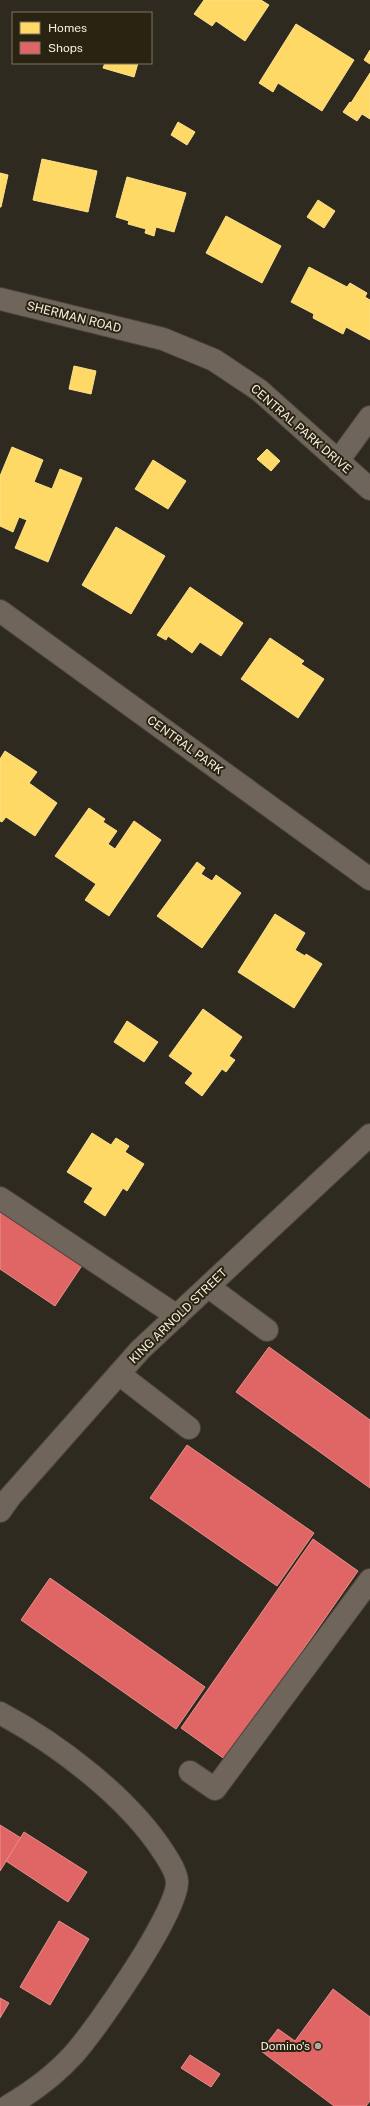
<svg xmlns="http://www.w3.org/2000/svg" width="370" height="2106" viewBox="0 0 370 2106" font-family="'Public Sans',sans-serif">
<rect width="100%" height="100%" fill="#2e2a20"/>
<!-- homes -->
<g fill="#ffd966" stroke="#fce08c">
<path d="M 204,0 L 261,0 L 269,5 L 245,41 L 216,21 L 212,26 L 194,14 Z"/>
<path d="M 296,24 L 354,60 L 322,111 L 278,83 L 273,92 L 259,83 Z"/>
<path d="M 370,50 L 370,64 L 364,60 Z"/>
<path d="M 105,63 L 138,63 L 134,77 L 103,68 Z"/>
<path d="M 370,73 L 370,119 L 362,114 L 357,121 L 343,112 L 350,102 L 351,103 Z"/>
<path d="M 178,122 L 195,132 L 187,145 L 171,135 Z"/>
<path d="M 42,159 L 97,171 L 88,212 L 33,200 Z"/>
<path d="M 0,173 L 8,175 L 1,207 L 0,207 Z"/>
<path d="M 127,177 L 186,193 L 174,232 L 156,227 L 154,236 L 145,233 L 146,229 L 128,224 L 129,221 L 116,217 Z"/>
<path d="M 318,200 L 335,211 L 324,228 L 307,217 Z"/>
<path d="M 226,216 L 281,246 L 262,283 L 206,253 Z"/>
<path d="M 309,267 L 347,287 L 350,283 L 367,293 L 365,297 L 370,300 L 370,340 L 346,327 L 343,334 L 313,318 L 314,314 L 291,302 Z"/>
<path d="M 74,366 L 96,371 L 91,394 L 69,389 Z"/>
<path d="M 12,447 L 43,460 L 34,482 L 52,489 L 60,469 L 82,478 L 48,562 L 15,548 L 27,520 L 19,517 L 13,532 L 0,526 L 0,476 Z"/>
<path d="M 267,449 L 280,461 L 271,471 L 257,459 Z"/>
<path d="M 153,460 L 186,481 L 168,509 L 135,489 Z"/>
<path d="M 116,527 L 165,556 L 131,614 L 82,585 Z"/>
<path d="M 190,587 L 243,623 L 221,656 L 200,642 L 192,653 L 168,636 L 166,640 L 157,635 Z"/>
<path d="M 270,638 L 304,661 L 301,664 L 324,679 L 298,718 L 241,679 Z"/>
<path d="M 5,751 L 37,772 L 29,783 L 57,803 L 35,836 L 6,817 L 2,822 L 0,821 L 0,759 Z"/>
<path d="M 89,808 L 105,819 L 103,822 L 117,831 L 108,844 L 115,849 L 134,821 L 161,840 L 109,916 L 85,900 L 96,884 L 55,856 Z"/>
<path d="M 197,862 L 205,868 L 201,874 L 212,881 L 216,875 L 241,893 L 202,948 L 157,916 Z"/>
<path d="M 275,914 L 305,933 L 295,950 L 305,956 L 306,954 L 322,964 L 294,1008 L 238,972 Z"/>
<path d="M 203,1009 L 242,1037 L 229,1056 L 235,1060 L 226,1072 L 222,1069 L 202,1096 L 185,1083 L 193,1073 L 169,1056 Z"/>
<path d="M 127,1021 L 158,1042 L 144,1062 L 114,1042 Z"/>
<path d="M 92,1133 L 111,1145 L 116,1138 L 129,1146 L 125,1152 L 144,1164 L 127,1191 L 123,1188 L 105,1216 L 84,1202 L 93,1188 L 67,1172 Z"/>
</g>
<!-- shops -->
<g fill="#e06666" stroke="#e68f8c">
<path d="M 0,1205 L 85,1261 L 55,1306 L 0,1269 Z"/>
<path d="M 269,1347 L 370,1420 L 370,1488 L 236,1392 Z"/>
<path d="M 187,1445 L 314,1533 L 277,1586 L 150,1498 Z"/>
<path d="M 313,1539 L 358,1571 L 226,1760 L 181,1728 Z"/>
<path d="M 50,1578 L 205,1687 L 176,1729 L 21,1620 Z"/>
<path d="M 0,1825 L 21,1838 L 0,1871 Z"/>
<path d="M 24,1832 L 87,1872 L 68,1902 L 6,1861 Z"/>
<path d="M 59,1921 L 89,1939 L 50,2005 L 20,1987 Z"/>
<path d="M 333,1989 L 370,2017 L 370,2101 L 366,2106 L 334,2106 L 261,2051 L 278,2029 L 295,2041 Z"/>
<path d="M 0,1998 L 9,2003 L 0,2018 Z"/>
<path d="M 190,2055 L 220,2074 L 211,2087 L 181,2068 Z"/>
</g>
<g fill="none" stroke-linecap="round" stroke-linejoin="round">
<!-- minor casing -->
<g stroke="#49453c" stroke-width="24">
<g id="minor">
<path d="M 0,299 L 163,339 L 214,360 L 259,390 L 370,489"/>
<path d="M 338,461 L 370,417"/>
<path d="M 0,611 L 370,879"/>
<path d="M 0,1198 L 177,1316"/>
<path d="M 209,1287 L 267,1330"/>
<path d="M 119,1374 L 189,1428"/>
<path d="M 0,1511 L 10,1497 L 140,1350 L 370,1135"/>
<path d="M 0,1713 C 58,1744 129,1798 164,1853 C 169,1861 176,1871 177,1881 C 179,1911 97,2028 74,2054 C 55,2075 32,2092 8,2106"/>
<path d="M 190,1772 L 215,1789 L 370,1580"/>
</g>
</g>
<!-- minor -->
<use href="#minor" stroke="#6f655b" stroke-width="22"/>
</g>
<!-- markers -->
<circle fill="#afaa9f" stroke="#2a2311" stroke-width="1.5" cx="318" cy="2046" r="4"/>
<g text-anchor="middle" stroke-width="4" stroke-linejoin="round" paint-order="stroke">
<!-- street labels -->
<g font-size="12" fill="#f4efe3" stroke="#2a2311">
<text transform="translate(74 317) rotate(14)" y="4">SHERMAN ROAD</text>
<text transform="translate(301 429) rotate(41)" y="4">CENTRAL PARK DRIVE</text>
<text transform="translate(185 745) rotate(36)" y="4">CENTRAL PARK</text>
<text transform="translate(178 1316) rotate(-44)" y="4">KING ARNOLD STREET</text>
</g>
<!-- poi labels -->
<g font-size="12" fill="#f4efe3" stroke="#2a2311" text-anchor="end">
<text x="310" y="2050">Domino's</text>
</g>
</g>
<!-- legend -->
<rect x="12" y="12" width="140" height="52" fill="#2a2311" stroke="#7b7565"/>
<rect x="20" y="22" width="20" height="12" fill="#ffd966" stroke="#7b7565"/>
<text x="48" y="32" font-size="12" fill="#f4efe3">Homes</text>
<rect x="20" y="42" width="20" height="12" fill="#e06666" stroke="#7b7565"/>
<text x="48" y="52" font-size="12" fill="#f4efe3">Shops</text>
</svg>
